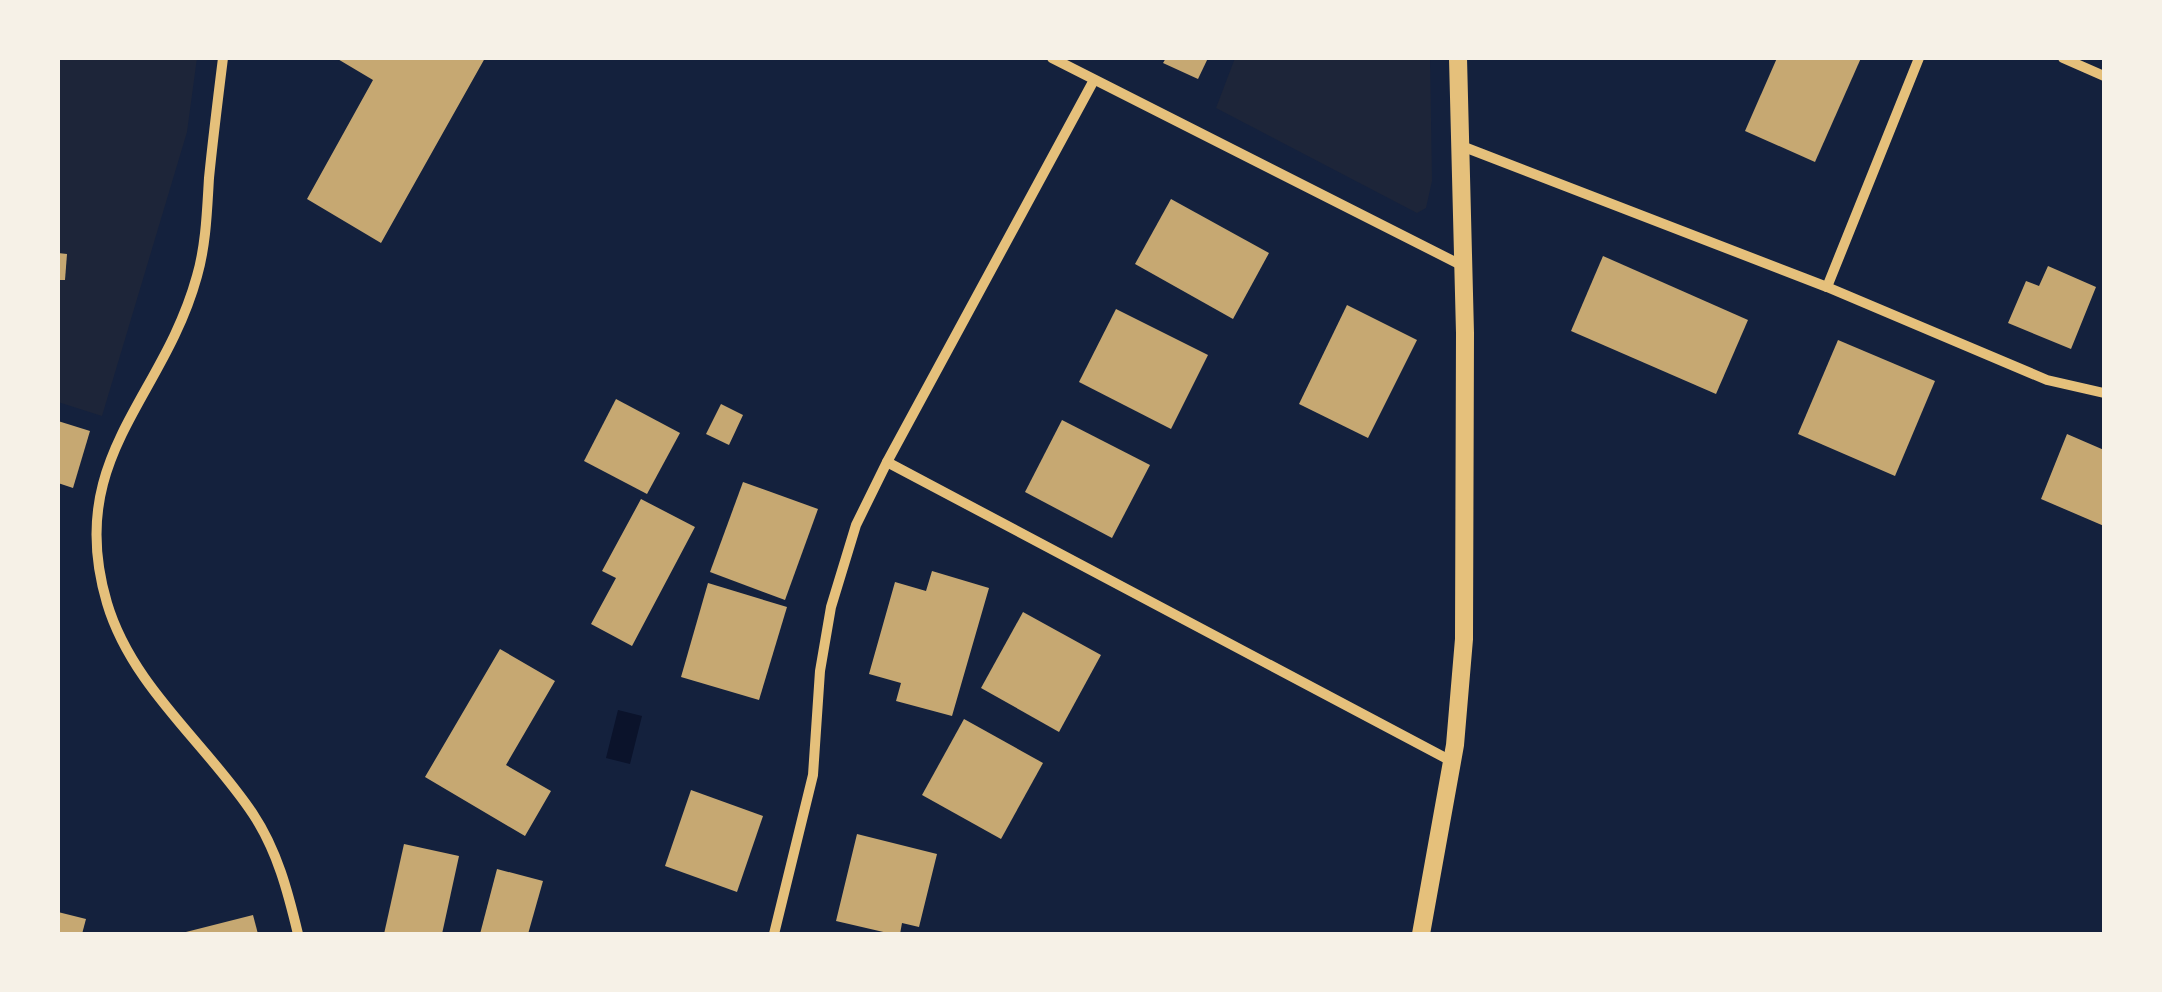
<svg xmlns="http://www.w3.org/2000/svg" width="2162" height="992" viewBox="0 0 2162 992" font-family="'Alegreya Sans',sans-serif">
<rect width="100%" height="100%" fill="#14213d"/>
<!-- green -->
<g fill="#1d2539">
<path d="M 58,58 L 197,58 L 187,132 L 102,416 L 58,402 Z"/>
<path d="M 1235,58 L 1430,58 L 1432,181 L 1426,208 L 1417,213 L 1216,108 Z"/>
</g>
<!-- water -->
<path fill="#0b132b" d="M 618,710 L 642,716 L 630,764 L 606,758 Z"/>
<!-- building -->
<g fill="#c6a872">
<path d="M 336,58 L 485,58 L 381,243 L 307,199 L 373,80 Z"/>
<path d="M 1166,58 L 1208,58 L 1198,79 L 1163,63 Z"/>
<path d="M 1777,58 L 1861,58 L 1815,162 L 1745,131 Z"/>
<path d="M 1171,199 L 1269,253 L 1233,319 L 1135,264 Z"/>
<path d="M 58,253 L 67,254 L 65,280 L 58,280 Z"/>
<path d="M 1603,256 L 1748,320 L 1716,394 L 1571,331 Z"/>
<path d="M 2048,266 L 2096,287 L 2071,349 L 2008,323 L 2026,281 L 2039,286 Z"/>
<path d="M 1347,305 L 1417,340 L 1368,438 L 1299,404 Z"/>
<path d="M 1116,309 L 1208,355 L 1171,429 L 1079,382 Z"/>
<path d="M 1838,340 L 1935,381 L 1895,476 L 1798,434 Z"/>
<path d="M 616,399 L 680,433 L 647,494 L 584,461 Z"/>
<path d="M 721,404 L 743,415 L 729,445 L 706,434 Z"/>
<path d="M 1062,420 L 1150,465 L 1112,538 L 1025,492 Z"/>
<path d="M 58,421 L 90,431 L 73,488 L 58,483 Z"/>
<path d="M 2067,434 L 2104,450 L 2104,526 L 2041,499 Z"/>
<path d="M 743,482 L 818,509 L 785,600 L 710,572 Z"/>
<path d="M 641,499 L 695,527 L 632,646 L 591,624 L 616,578 L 602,571 Z"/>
<path d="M 932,571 L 989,588 L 952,716 L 896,701 L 901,683 L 869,674 L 895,582 L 926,591 Z"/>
<path d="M 708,583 L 787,607 L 759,700 L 681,677 Z"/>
<path d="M 1023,612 L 1101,655 L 1059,732 L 981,688 Z"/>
<path d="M 500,649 L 555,681 L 506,765 L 551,791 L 525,836 L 425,777 Z"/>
<path d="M 964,719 L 1043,763 L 1001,839 L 922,795 Z"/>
<path d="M 691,790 L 763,816 L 737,892 L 665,866 Z"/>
<path d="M 857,834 L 937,854 L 919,927 L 902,923 L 900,934 L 892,934 L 836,921 Z"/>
<path d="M 404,844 L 459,856 L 442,934 L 384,934 Z"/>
<path d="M 497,869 L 543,881 L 528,934 L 480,934 Z"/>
<path d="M 58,912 L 86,919 L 82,934 L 58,934 Z"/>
<path d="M 253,915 L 258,934 L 182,934 L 182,933 Z"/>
</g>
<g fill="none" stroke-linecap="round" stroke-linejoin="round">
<!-- minor -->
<g stroke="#e5c07b" stroke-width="10">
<path d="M 223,58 C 218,98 213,138 209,178 C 207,211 206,245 197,276 C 163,400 64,458 107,603 C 132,687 206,743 253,814 C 277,850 288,892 298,934"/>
<path d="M 1052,58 L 1463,266"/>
<path d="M 2063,58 L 2104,76"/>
<path d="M 1459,145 L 1827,287 L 2047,380 L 2104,393"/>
<path d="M 1827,287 L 1919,58"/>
<path d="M 887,462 L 1453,762"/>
<path d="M 774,934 L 813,775 L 820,671 L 831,607 L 856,525 L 887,462 L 1094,80"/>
</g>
<!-- tertiary -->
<path stroke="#e5c07b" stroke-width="18" d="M 1421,934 L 1455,745 L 1464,639 L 1465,333 L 1458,58"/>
</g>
<!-- border -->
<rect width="2162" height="992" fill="none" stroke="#f6f1e7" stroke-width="120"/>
</svg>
